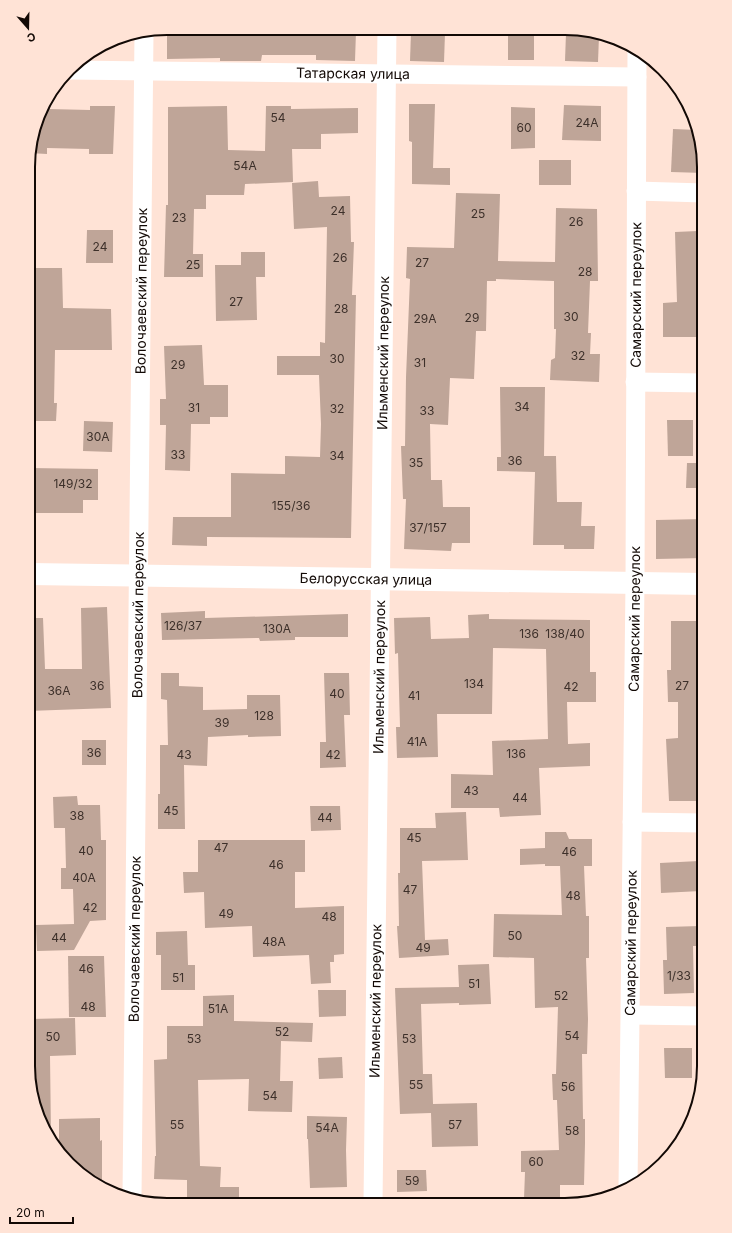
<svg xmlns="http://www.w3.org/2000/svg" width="732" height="1233" viewBox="0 0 732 1233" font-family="Inter,sans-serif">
<rect width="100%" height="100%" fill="#ffe3d6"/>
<!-- building -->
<g fill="#bfa598">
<path d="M 167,28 L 305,28 L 305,30 L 356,31 L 355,61 L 316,60 L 316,55 L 262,55 L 261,61 L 220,61 L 220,58 L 167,59 Z"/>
<path d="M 411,32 L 445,33 L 444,62 L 410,61 Z"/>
<rect x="508" y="32" width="26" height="28"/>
<path d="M 566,33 L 594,34 L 599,36 L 598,62 L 565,61 Z"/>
<path d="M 409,104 L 435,104 L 433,168 L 450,168 L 450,185 L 412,184 L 412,142 L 409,141 Z"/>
<path d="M 43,105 L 48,106 L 48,109 L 90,110 L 90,106 L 115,106 L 113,154 L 89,154 L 89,149 L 47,148 L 47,154 L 29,153 L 29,149 Z"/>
<path d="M 564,105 L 601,106 L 601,141 L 562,140 Z"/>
<path d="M 227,106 L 228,150 L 265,151 L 266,106 L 291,106 L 291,109 L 358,108 L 358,133 L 321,134 L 321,149 L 292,149 L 293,182 L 245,184 L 244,195 L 206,195 L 206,209 L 194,209 L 193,254 L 203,254 L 203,277 L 164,277 L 166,205 L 168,205 L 168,107 Z"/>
<path d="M 511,107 L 535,108 L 535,148 L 511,149 Z"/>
<path d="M 673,129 L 697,130 L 704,173 L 671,172 Z"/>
<rect x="539" y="160" width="32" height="25"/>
<path d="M 318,181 L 319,197 L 350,196 L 351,242 L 354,242 L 352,295 L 356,295 L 351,538 L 207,537 L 207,546 L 172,545 L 173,517 L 231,517 L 231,473 L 285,474 L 285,456 L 320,457 L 321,424 L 319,375 L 277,375 L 277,356 L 320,356 L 320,342 L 325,343 L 327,227 L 294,229 L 292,183 Z"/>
<path d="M 456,193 L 500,194 L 498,261 L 555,262 L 556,208 L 597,209 L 598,281 L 590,281 L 588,333 L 591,333 L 590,354 L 600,354 L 599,382 L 550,380 L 551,360 L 555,358 L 556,329 L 554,329 L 554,281 L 496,279 L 496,281 L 487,281 L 486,331 L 476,331 L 474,379 L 450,378 L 448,425 L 430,424 L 431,480 L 442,480 L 443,507 L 470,507 L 470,543 L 452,543 L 451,551 L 404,549 L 406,499 L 403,499 L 401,446 L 405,446 L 406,377 L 410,279 L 406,278 L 407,247 L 454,248 Z"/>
<path d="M 87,230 L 113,230 L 113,263 L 86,263 Z"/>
<path d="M 698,231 L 700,302 L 702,302 L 702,337 L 663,337 L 663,303 L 677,302 L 675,232 Z"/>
<path d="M 241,252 L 265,252 L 265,277 L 256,277 L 257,320 L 216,321 L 215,265 L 241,265 Z"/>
<path d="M 29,268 L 62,268 L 63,308 L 111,309 L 112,350 L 55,350 L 54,403 L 57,403 L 56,421 L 29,421 Z"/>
<path d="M 202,345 L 204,385 L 228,385 L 228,417 L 210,417 L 210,424 L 191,424 L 190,471 L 165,470 L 166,425 L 160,425 L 160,399 L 166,399 L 164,346 Z"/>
<path d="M 500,387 L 545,387 L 544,456 L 556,456 L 557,502 L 582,502 L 581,526 L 595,526 L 594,549 L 564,549 L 564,545 L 533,545 L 535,472 L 497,471 L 497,457 L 501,457 Z"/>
<path d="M 667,420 L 693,420 L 693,456 L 668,456 Z"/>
<path d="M 84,421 L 113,422 L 112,452 L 83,451 Z"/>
<path d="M 687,463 L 704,463 L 704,488 L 686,488 Z"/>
<path d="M 29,468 L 98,469 L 98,500 L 83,500 L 83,513 L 29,513 Z"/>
<path d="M 704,519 L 704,558 L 656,559 L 656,520 Z"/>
<path d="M 107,607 L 111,708 L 28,711 L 29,618 L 43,618 L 45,669 L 82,669 L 81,608 Z"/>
<path d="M 205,611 L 205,618 L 348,614 L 348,637 L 295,637 L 295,640 L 260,641 L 259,638 L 162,640 L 161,613 Z"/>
<path d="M 489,614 L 489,619 L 590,620 L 590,672 L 596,672 L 596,702 L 567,702 L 568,744 L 590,743 L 590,766 L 539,768 L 541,815 L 500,817 L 499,808 L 451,808 L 451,774 L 493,775 L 492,741 L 548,739 L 546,649 L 493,648 L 492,714 L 437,714 L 438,757 L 397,758 L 396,727 L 400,727 L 398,653 L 395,654 L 394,618 L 430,617 L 431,639 L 469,638 L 468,615 Z"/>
<path d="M 671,621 L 703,621 L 703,648 L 696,648 L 698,721 L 704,721 L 704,739 L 702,739 L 703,768 L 696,768 L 697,801 L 669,801 L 666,739 L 678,738 L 678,702 L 668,702 L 667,670 L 671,670 Z"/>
<path d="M 161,673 L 179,673 L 179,686 L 203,687 L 203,710 L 247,709 L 247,695 L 280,695 L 281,736 L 248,737 L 248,735 L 208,737 L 207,766 L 184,765 L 185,829 L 158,829 L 158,794 L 160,794 L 160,745 L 168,745 L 167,700 L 161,699 Z"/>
<path d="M 324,673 L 349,673 L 350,715 L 344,715 L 346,767 L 320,768 L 320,742 L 326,742 Z"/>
<rect x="82" y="740" width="24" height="25"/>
<path d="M 77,796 L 78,805 L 100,805 L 101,840 L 106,840 L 106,920 L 90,921 L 74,950 L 37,951 L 36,925 L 74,924 L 73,889 L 61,889 L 61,868 L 66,868 L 65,828 L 54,828 L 53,797 Z"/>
<path d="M 310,806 L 340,806 L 341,830 L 311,831 Z"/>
<path d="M 466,812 L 468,860 L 422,861 L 425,940 L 448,939 L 449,955 L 399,958 L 397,926 L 399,926 L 398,873 L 400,873 L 400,828 L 436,828 L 435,813 Z"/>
<path d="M 545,832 L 566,832 L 569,839 L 592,839 L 592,866 L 584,866 L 586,916 L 589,916 L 589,958 L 586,958 L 588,1019 L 587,1054 L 582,1054 L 583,1119 L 585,1119 L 585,1143 L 584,1185 L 560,1185 L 560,1199 L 524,1199 L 525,1172 L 521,1172 L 521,1151 L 559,1150 L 557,1100 L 553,1100 L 552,1074 L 556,1074 L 558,1007 L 535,1008 L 534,958 L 493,957 L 494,914 L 562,915 L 560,866 L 545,866 L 545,864 L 520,865 L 520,849 L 545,848 Z"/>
<path d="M 198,840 L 305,840 L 305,872 L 295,872 L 295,908 L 344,906 L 344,954 L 334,955 L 334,962 L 330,962 L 331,983 L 311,984 L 309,955 L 253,957 L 252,926 L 205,928 L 204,892 L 184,893 L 183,872 L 198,872 Z"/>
<path d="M 699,861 L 701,891 L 661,893 L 660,863 Z"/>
<path d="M 700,926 L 701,946 L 693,946 L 694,993 L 664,994 L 663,960 L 667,960 L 666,927 Z"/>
<path d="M 187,931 L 188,965 L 195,965 L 195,990 L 161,990 L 161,955 L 156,955 L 156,932 Z"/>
<path d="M 68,956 L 104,956 L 106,1017 L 69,1017 Z"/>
<path d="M 489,964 L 491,1004 L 459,1005 L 459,1003 L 421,1004 L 423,1074 L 432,1074 L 433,1104 L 477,1103 L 478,1146 L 432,1147 L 431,1113 L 400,1114 L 395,988 L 459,987 L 458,965 Z"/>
<path d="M 318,990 L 346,990 L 346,1016 L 319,1017 Z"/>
<path d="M 234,995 L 234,1021 L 313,1023 L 312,1042 L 281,1041 L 280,1081 L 293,1081 L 292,1112 L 248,1111 L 249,1079 L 198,1080 L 200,1166 L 221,1167 L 220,1187 L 239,1187 L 239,1203 L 187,1204 L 187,1180 L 154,1179 L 155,1156 L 156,1156 L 154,1060 L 167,1059 L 167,1026 L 203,1026 L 203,996 Z"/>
<path d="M 75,1018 L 76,1055 L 50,1056 L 51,1136 L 39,1119 L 32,1085 L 30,1019 Z"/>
<path d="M 664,1048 L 692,1048 L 692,1078 L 665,1078 Z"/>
<path d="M 342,1057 L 343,1078 L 319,1079 L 318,1058 Z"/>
<path d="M 307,1116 L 347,1117 L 346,1150 L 347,1187 L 310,1188 L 308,1139 L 307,1139 Z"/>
<path d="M 100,1118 L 100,1141 L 102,1140 L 102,1184 L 83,1176 L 59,1146 L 59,1119 Z"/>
<path d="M 397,1170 L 426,1170 L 427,1191 L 397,1192 Z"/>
</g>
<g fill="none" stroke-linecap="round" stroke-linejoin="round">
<!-- minor -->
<g stroke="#fff" stroke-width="19">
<path id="s1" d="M 70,70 L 637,77"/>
<path d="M 636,191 L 704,193"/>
<path d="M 635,382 L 704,383"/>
<path d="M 632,822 L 704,823"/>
<path d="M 631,1015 L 704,1016"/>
<path id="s2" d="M 628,1187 L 635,583 L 637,52"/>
<path id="s3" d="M 132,1197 L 144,33"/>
<path id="s4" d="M 373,1204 L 387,29"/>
</g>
<!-- secondary -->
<path stroke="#fff" stroke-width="22" id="s5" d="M 29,574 L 704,584"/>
</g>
<g text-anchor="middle" stroke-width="3" stroke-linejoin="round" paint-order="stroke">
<!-- number labels -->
<g font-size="12" fill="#3d302a">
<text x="278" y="122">54</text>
<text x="587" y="127">24А</text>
<text x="524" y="132">60</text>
<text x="245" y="170">54А</text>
<text x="338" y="215">24</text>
<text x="478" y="218">25</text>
<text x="179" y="222">23</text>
<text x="576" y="226">26</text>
<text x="100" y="251">24</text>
<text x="340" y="262">26</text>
<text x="422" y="267">27</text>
<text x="193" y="269">25</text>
<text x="585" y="276">28</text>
<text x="236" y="306">27</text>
<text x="341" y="313">28</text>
<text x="571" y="321">30</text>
<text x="472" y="322">29</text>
<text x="425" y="323">29А</text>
<text x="578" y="360">32</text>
<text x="337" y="363">30</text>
<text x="420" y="367">31</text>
<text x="178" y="369">29</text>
<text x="522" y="411">34</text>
<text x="194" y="412">31</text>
<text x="337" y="413">32</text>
<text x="427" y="415">33</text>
<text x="98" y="441">30А</text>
<text x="178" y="459">33</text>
<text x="337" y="460">34</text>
<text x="515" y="465">36</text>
<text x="416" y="467">35</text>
<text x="73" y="488">149/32</text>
<text x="291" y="510">155/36</text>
<text x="428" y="532">37/157</text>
<text x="183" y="630">126/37</text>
<text x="277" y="633">130А</text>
<text x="529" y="638">136</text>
<text x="565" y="638">138/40</text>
<text x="474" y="688">134</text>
<text x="97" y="690">36</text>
<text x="682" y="690">27</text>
<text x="571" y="691">42</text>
<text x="59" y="695">36А</text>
<text x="337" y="698">40</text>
<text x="414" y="700">41</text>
<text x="264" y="720">128</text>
<text x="222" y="727">39</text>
<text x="417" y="746">41А</text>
<text x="94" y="757">36</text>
<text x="516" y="758">136</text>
<text x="184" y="759">43</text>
<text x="333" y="759">42</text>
<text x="471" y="795">43</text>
<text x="520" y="802">44</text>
<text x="171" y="815">45</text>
<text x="77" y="820">38</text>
<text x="325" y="822">44</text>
<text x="414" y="842">45</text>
<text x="221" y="852">47</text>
<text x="86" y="855">40</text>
<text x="569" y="856">46</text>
<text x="276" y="869">46</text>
<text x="84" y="882">40А</text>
<text x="410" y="894">47</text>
<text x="573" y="900">48</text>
<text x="90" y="912">42</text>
<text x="226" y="918">49</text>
<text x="329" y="921">48</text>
<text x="515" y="940">50</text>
<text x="59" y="942">44</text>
<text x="274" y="946">48А</text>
<text x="423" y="952">49</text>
<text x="86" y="973">46</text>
<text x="679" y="980">1/33</text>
<text x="178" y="982">51</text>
<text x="474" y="988">51</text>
<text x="561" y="1000">52</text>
<text x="88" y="1011">48</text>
<text x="218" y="1013">51А</text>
<text x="282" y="1036">52</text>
<text x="572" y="1040">54</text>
<text x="53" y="1041">50</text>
<text x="194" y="1043">53</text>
<text x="409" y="1043">53</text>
<text x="416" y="1089">55</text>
<text x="568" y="1091">56</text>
<text x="270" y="1100">54</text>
<text x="177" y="1129">55</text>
<text x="455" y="1129">57</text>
<text x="327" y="1132">54А</text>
<text x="572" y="1135">58</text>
<text x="536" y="1166">60</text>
<text x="412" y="1185">59</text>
</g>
<!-- street labels -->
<g font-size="14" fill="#120905" stroke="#ffe3d6">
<text dy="5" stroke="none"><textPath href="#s1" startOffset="283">Татарская улица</textPath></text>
<text dy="5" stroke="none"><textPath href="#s3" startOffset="906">Волочаевский переулок</textPath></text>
<text dy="5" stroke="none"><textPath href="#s2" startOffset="892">Самарский переулок</textPath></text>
<text dy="5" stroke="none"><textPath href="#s4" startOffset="851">Ильменский переулок</textPath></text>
<text dy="5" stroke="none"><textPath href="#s5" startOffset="337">Белорусская улица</textPath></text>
<text dy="5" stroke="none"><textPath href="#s3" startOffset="582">Волочаевский переулок</textPath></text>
<text dy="5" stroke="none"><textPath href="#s2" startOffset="568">Самарский переулок</textPath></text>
<text dy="5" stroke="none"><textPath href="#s4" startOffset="527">Ильменский переулок</textPath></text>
<text dy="5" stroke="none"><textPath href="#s3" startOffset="258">Волочаевский переулок</textPath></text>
<text dy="5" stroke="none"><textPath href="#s2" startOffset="244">Самарский переулок</textPath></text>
<text dy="5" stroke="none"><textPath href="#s4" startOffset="203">Ильменский переулок</textPath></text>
</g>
</g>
<!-- crop -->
<path d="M0 0H732V1233H0ZM167 35H565A132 132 0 0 1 697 167V1066A132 132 0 0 1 565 1198H167A132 132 0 0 1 35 1066V167A132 132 0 0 1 167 35Z" fill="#ffe3d6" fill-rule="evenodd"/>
<path fill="none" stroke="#120905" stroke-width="2" d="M167 35H565A132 132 0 0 1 697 167V1066A132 132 0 0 1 565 1198H167A132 132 0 0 1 35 1066V167A132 132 0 0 1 167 35Z"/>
<!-- north arrow -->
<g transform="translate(28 28) rotate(160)" stroke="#ffe3d6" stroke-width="3" paint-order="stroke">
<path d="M0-3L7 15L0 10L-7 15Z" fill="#120905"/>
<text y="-6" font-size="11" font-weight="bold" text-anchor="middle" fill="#120905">С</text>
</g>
<!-- scale -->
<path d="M10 1217v6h63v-6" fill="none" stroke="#120905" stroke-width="2"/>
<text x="16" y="1217" font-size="12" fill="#120905" stroke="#ffe3d6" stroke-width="3" paint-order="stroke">20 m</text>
</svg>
